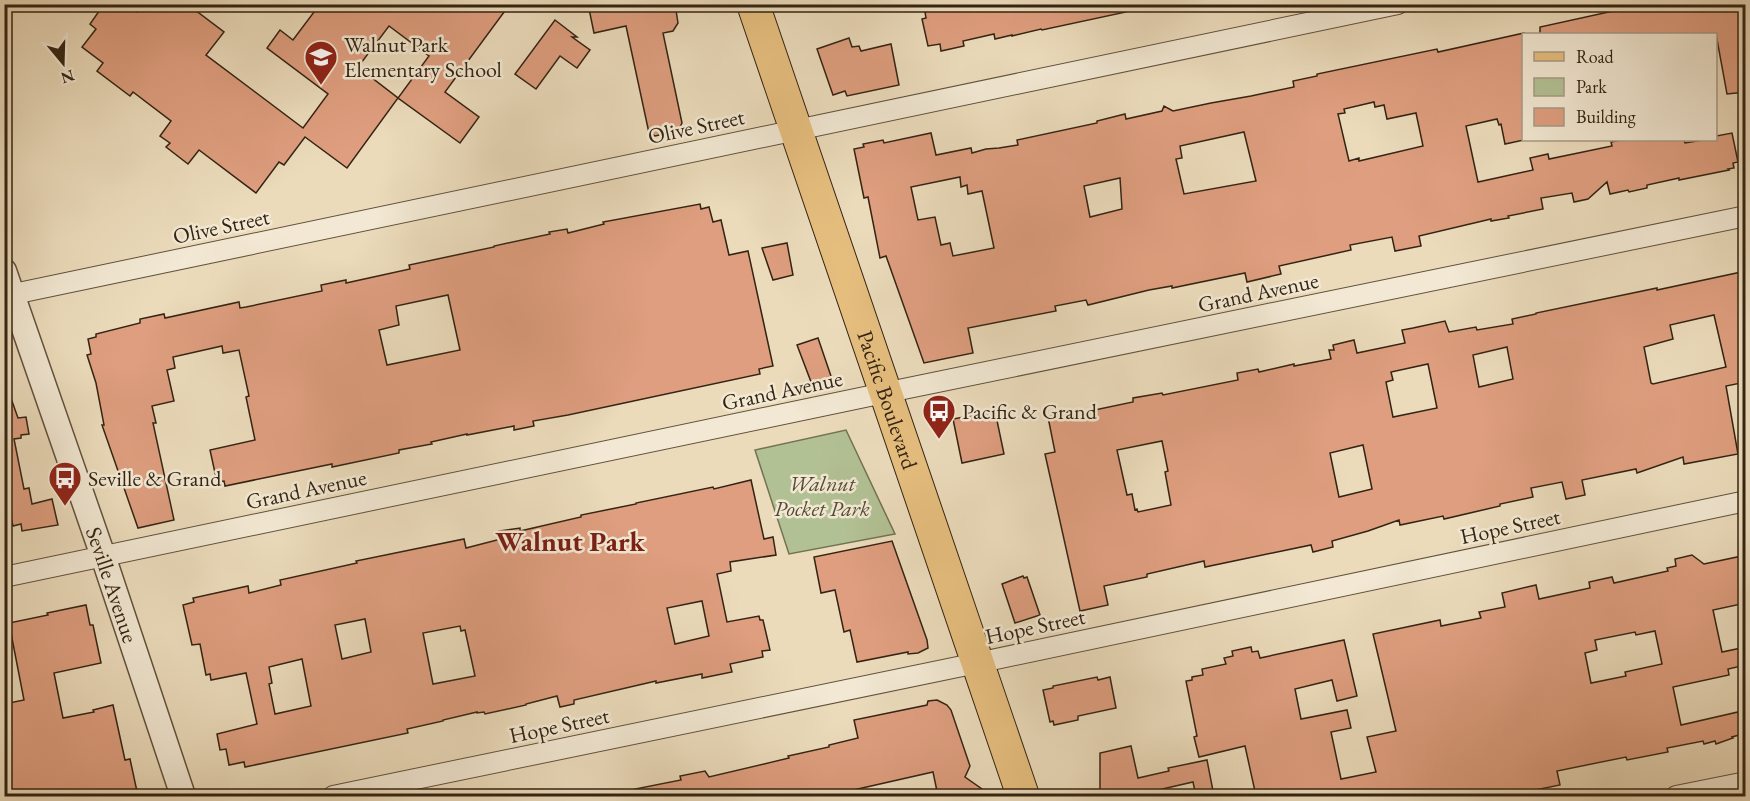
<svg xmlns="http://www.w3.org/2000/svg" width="1750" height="801" viewBox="0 0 1750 801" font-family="'EB Garamond',serif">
<rect width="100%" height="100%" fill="#ebdbbb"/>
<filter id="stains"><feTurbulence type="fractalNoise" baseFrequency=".00333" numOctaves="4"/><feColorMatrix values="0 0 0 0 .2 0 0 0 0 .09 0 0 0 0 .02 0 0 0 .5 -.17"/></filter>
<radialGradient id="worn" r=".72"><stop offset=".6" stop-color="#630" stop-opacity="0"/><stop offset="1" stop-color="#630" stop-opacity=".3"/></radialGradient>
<!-- green -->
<path fill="#b2c194" stroke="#727254" stroke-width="1.5" d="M 846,430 L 895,534 L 789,554 L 755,450 Z"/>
<!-- building -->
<g fill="#de9e7f" stroke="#332413" stroke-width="1.5" fill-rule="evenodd">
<path d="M 104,4 L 128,4 L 137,12 L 143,4 L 187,4 L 224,32 L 206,55 L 303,128 L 328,94 L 267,48 L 280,30 L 293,40 L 320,4 L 510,4 L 445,92 L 479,117 L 460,143 L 398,98 L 429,56 L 389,26 L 358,67 L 398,98 L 347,168 L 305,137 L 284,165 L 279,162 L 256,193 L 199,150 L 188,164 L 166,147 L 170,143 L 160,136 L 171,121 L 133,92 L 130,96 L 97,71 L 103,63 L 82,47 L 96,29 L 90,24 Z"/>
<path d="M 588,4 L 675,4 L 678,23 L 673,31 L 663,33 L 682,123 L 678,131 L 655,136 L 649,133 L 626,26 L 594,33 Z"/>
<path d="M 935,4 L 1125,4 L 1126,12 L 1042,30 L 1041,29 L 1012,36 L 1012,35 L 995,39 L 994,34 L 963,41 L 964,46 L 941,51 L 940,44 L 928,46 L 922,19 L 926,18 L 925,12 L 936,8 Z"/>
<path d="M 1645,4 L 1746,4 L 1746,92 L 1727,94 L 1716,34 L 1540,34 L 1540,27 Z"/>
<path d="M 555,20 L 577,37 L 572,37 L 590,50 L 577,68 L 560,56 L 536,89 L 515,74 Z"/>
<path d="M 1524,33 L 1524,140 L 1505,144 L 1501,124 L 1499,125 L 1497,119 L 1466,126 L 1478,182 L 1533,170 L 1530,158 L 1548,154 L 1549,159 L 1612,146 L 1611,142 L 1621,140 L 1684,140 L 1685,143 L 1703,140 L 1716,140 L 1716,136 L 1732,133 L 1738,162 L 1733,163 L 1734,168 L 1728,169 L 1729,170 L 1679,180 L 1679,178 L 1647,185 L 1647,188 L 1629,192 L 1628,190 L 1610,194 L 1607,182 L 1588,199 L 1574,202 L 1572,193 L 1541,198 L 1543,209 L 1508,216 L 1509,218 L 1491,221 L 1491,219 L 1419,236 L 1421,246 L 1395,251 L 1392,237 L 1350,245 L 1351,250 L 1279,266 L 1281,274 L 1247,282 L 1245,273 L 1172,288 L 1172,286 L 1149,290 L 1088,305 L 1086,300 L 1055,306 L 1056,311 L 968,328 L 973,353 L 924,363 L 886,256 L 880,258 L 868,197 L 864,198 L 854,149 L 864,147 L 863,144 L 883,140 L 884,143 L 931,133 L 936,155 L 971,148 L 972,153 L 986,149 L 999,148 L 1018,145 L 1017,140 L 1097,123 L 1097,121 L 1125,114 L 1126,119 L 1162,111 L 1164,106 L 1173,111 L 1211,103 L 1251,96 L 1294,87 L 1293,81 L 1317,76 L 1317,74 L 1437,49 L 1438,52 ZM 1374,102 L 1375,107 L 1384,105 L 1387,119 L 1416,113 L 1423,146 L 1359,161 L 1359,158 L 1349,161 L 1338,114 L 1345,113 L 1344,109 ZM 1244,132 L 1256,181 L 1184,194 L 1176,159 L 1182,158 L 1180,146 ZM 960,177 L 961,187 L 967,185 L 968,194 L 982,191 L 994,248 L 953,256 L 950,243 L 941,245 L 935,217 L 918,220 L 911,187 ZM 1120,178 L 1122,209 L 1090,217 L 1084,186 Z"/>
<path d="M 849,38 L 852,47 L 859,46 L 861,51 L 891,44 L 899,85 L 847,96 L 845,91 L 833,95 L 817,49 Z"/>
<path d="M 700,204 L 701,209 L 709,207 L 713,222 L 721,220 L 729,255 L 748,251 L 773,366 L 759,369 L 760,374 L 568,415 L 533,421 L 534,426 L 514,430 L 514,426 L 467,435 L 467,434 L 431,442 L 432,444 L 399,450 L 399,453 L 332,467 L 332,464 L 225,486 L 224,481 L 217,482 L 210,450 L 255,440 L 246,397 L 249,396 L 239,350 L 223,353 L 222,346 L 173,357 L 175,368 L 167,370 L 174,401 L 152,406 L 156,423 L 153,423 L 174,520 L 138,528 L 102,425 L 104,425 L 96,383 L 87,355 L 91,354 L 88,339 L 96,337 L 96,334 L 140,323 L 140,319 L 164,314 L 165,318 L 239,302 L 240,308 L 246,307 L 322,291 L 321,285 L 346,280 L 346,283 L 410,269 L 409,265 L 494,247 L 494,246 L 550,234 L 549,232 L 567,229 L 568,233 L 604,224 L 603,222 ZM 448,295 L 460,350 L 387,365 L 379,330 L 399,325 L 396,306 Z"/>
<path d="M 787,243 L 793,275 L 773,280 L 762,248 Z"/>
<path d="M 1746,271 L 1746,382 L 1726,386 L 1738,454 L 1684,464 L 1683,457 L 1637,473 L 1636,469 L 1582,480 L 1585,495 L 1566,499 L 1562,482 L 1531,488 L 1533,497 L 1500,504 L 1500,506 L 1444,519 L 1443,516 L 1400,525 L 1399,520 L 1368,531 L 1332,541 L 1333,547 L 1313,552 L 1311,545 L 1205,567 L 1204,561 L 1147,574 L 1147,577 L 1104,586 L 1108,605 L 1080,611 L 1045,454 L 1055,452 L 1048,417 L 1066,413 L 1066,416 L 1133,402 L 1133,398 L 1162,393 L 1163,395 L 1238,380 L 1237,373 L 1258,369 L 1259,372 L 1294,364 L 1294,366 L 1331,359 L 1329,350 L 1334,350 L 1333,345 L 1354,340 L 1357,353 L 1405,343 L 1402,330 L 1413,328 L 1445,321 L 1449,332 L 1476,327 L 1477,330 L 1513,324 L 1512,319 L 1536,314 L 1536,313 L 1657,288 L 1657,290 ZM 1714,315 L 1726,367 L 1653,384 L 1651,383 L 1644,347 L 1673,339 L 1670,325 ZM 1507,347 L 1513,379 L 1479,387 L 1473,355 ZM 1428,364 L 1437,408 L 1393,417 L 1386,382 L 1393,380 L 1391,372 ZM 1162,441 L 1168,471 L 1165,472 L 1171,505 L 1138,512 L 1137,509 L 1135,510 L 1132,494 L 1127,495 L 1117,450 ZM 1363,445 L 1372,489 L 1339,497 L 1330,453 Z"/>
<path d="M 818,338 L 833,382 L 813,387 L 797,345 Z"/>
<path d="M 7,387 L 18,418 L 26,417 L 29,434 L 21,435 L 21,438 L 14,439 L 24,489 L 29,488 L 32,504 L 52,499 L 58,525 L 22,531 L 21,524 L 13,526 L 4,489 L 4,388 Z"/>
<path d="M 995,411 L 1004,454 L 962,463 L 953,419 Z"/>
<path d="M 751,480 L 764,539 L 773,537 L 776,555 L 730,562 L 731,571 L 717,574 L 727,622 L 759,616 L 760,620 L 763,620 L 770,650 L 762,651 L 763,657 L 730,664 L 732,672 L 702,678 L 702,674 L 656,683 L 656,681 L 574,700 L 574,704 L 560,707 L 557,696 L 526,704 L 526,705 L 485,714 L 484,712 L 477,713 L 477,712 L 443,720 L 443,721 L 407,729 L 408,733 L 245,767 L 244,762 L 229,765 L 226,749 L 220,750 L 217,734 L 257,724 L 246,673 L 211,680 L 210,674 L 206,675 L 200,644 L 192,645 L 183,605 L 194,602 L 193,598 L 248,586 L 249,593 L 281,585 L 280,580 L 357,563 L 356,561 L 464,539 L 466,548 L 501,539 L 499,531 L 520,528 L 520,531 L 581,517 L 581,515 L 636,504 L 636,503 L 713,487 L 714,489 ZM 702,601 L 709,636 L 675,644 L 667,608 ZM 365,619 L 371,652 L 342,659 L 335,625 ZM 460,626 L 461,631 L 465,630 L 475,676 L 433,684 L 423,633 ZM 302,659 L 311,706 L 275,714 L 269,684 L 272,683 L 269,667 Z"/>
<path d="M 892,541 L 927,640 L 928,648 L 918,653 L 908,654 L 908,652 L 857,662 L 850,630 L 844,632 L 835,590 L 821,593 L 814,557 Z"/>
<path d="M 1692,555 L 1704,564 L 1742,556 L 1746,570 L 1746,603 L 1713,610 L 1722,652 L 1746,647 L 1746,665 L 1728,669 L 1729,675 L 1673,687 L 1681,725 L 1738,712 L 1743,734 L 1732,737 L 1733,738 L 1716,744 L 1715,741 L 1704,744 L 1703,741 L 1667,748 L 1668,752 L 1627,760 L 1626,757 L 1557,771 L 1560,785 L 1515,794 L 1515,796 L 1256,796 L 1245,746 L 1199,757 L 1194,737 L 1197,736 L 1186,681 L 1192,680 L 1192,677 L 1203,675 L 1202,669 L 1226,664 L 1224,658 L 1233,656 L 1232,651 L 1251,647 L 1252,652 L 1258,651 L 1260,658 L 1344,640 L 1357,696 L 1337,701 L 1332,680 L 1295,689 L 1301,719 L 1347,710 L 1351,728 L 1331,732 L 1341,779 L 1376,772 L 1367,737 L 1396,731 L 1373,634 L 1440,620 L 1441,626 L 1481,618 L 1479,612 L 1505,607 L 1502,593 L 1536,585 L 1539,599 L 1590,588 L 1589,582 L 1612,577 L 1614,583 L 1668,571 L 1667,568 L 1676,566 L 1675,559 ZM 1655,631 L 1662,664 L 1625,672 L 1626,676 L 1591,683 L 1585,653 L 1597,650 L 1595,640 L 1635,632 L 1636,635 Z"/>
<path d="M 1023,576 L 1024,578 L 1027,577 L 1040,615 L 1015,623 L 1002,584 Z"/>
<path d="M 86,605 L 90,625 L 93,625 L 101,663 L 54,673 L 63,718 L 94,712 L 93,710 L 113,705 L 125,760 L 130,759 L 138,796 L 4,796 L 4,704 L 24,700 L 9,623 L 48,615 L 47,613 Z"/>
<path d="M 1097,677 L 1098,680 L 1110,677 L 1116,708 L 1078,716 L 1078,720 L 1054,725 L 1053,721 L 1050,722 L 1043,690 L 1053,688 L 1053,686 Z"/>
<path d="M 937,700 L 947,705 L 951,710 L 970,766 L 965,777 L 992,796 L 938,796 L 933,772 L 827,796 L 636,796 L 635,789 L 681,780 L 680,776 L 705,771 L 709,777 L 789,758 L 788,756 L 829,747 L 829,745 L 858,738 L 854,720 L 927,705 L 928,701 Z"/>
<path d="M 1131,746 L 1138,778 L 1169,771 L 1168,768 L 1207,760 L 1214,796 L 1196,796 L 1193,782 L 1132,796 L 1100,796 L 1100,753 Z"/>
</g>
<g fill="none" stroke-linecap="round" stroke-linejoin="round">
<!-- minor casing -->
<g stroke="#61523d" stroke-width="22">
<g id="minor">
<path d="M 4,296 L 1398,4"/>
<path d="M 4,577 L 884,393 L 1746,216"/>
<path d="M 333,796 L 977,663 L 1746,501"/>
<path d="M 1676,796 L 1746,782"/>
</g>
</g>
<!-- tertiary casing -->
<g stroke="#61523d" stroke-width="27">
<g id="tertiary">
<path id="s1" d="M 4,271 L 103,556 L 183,796"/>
</g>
</g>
<!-- primary casing -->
<g stroke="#332413" stroke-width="34">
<g id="primary">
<path id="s2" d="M 753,4 L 1023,796"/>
</g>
</g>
<!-- minor -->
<use href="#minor" stroke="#f2e8d3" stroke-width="20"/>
<!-- tertiary -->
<use href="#tertiary" stroke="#f2e8d3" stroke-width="24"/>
<!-- primary -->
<use href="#primary" stroke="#e6be7e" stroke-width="32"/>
</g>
<!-- icons -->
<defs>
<g id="school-pin" transform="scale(1.725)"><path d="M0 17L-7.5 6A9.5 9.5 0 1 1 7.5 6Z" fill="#8f2418" stroke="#f2e8d3"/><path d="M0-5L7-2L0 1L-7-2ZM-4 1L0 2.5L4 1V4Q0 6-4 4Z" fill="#fff"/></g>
<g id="bus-pin" transform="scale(1.725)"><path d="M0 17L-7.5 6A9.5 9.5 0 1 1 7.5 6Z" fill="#8f2418" stroke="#f2e8d3"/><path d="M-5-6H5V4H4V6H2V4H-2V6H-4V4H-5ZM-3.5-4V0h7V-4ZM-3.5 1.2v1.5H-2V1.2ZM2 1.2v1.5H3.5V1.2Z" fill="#fff"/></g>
</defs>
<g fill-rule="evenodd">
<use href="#school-pin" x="321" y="57"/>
<use href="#bus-pin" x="939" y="411"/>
<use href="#bus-pin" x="65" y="478"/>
</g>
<g text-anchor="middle" stroke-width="5" stroke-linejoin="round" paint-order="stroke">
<!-- poi labels -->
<g font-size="22" fill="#332413" stroke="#f2e8d3" text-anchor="start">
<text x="344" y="52">Walnut Park<tspan x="344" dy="25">Elementary School</tspan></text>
<text x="962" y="419">Pacific &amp; Grand</text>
<text x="88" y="486">Seville &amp; Grand</text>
</g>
<!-- street labels -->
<g font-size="22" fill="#332413" stroke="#f2e8d3">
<text transform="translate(696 126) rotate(-12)" y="8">Olive Street</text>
<text transform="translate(221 226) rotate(-12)" y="8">Olive Street</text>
<text transform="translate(1258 292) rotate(-12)" y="8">Grand Avenue</text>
<text transform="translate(782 390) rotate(-12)" y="8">Grand Avenue</text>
<text dy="8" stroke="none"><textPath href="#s2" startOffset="418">Pacific Boulevard</textPath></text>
<text transform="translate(306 489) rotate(-12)" y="8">Grand Avenue</text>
<text transform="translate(1510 526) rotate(-12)" y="8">Hope Street</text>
<text dy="8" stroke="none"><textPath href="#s1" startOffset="332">Seville Avenue</textPath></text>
<text transform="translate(1035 626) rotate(-12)" y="8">Hope Street</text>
<text transform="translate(559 725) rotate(-12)" y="8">Hope Street</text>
</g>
<!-- park labels -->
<g font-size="22" font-style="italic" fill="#534b33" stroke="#f2e8d3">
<text x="822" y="491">Walnut<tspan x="822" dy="25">Pocket Park</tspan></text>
</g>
<!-- district labels -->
<g font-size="28" font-weight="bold" fill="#7a1f14" stroke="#f2e8d3">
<text x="570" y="551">Walnut Park</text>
</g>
</g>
<!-- margin -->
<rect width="1750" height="801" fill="none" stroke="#ebdbbb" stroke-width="24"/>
<rect x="6" y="6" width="1738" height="789" fill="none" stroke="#332413" stroke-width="3"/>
<rect x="12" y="12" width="1726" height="777" fill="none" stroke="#332413" stroke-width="1.5"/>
<!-- legend -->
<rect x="1522" y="33" width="195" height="108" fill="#f2e8d3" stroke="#a69a86" stroke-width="1.5"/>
<rect x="1534" y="52" width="30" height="9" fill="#e6be7e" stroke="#a69a86" stroke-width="1.5"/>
<text x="1576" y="63" font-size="18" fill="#332413">Road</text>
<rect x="1534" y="78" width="30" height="18" fill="#b2c194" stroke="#a69a86" stroke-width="1.5"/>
<text x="1576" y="93" font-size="18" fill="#332413">Park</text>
<rect x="1534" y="108" width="30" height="18" fill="#de9e7f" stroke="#a69a86" stroke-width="1.5"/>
<text x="1576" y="123" font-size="18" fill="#332413">Building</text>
<!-- north arrow -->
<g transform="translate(63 63) rotate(161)" stroke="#f2e8d3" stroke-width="4.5" paint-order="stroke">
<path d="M0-4.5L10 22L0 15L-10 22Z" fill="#332413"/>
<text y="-9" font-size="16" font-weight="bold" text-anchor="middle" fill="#332413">N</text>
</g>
<rect width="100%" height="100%" filter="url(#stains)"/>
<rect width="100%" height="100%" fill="url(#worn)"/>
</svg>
